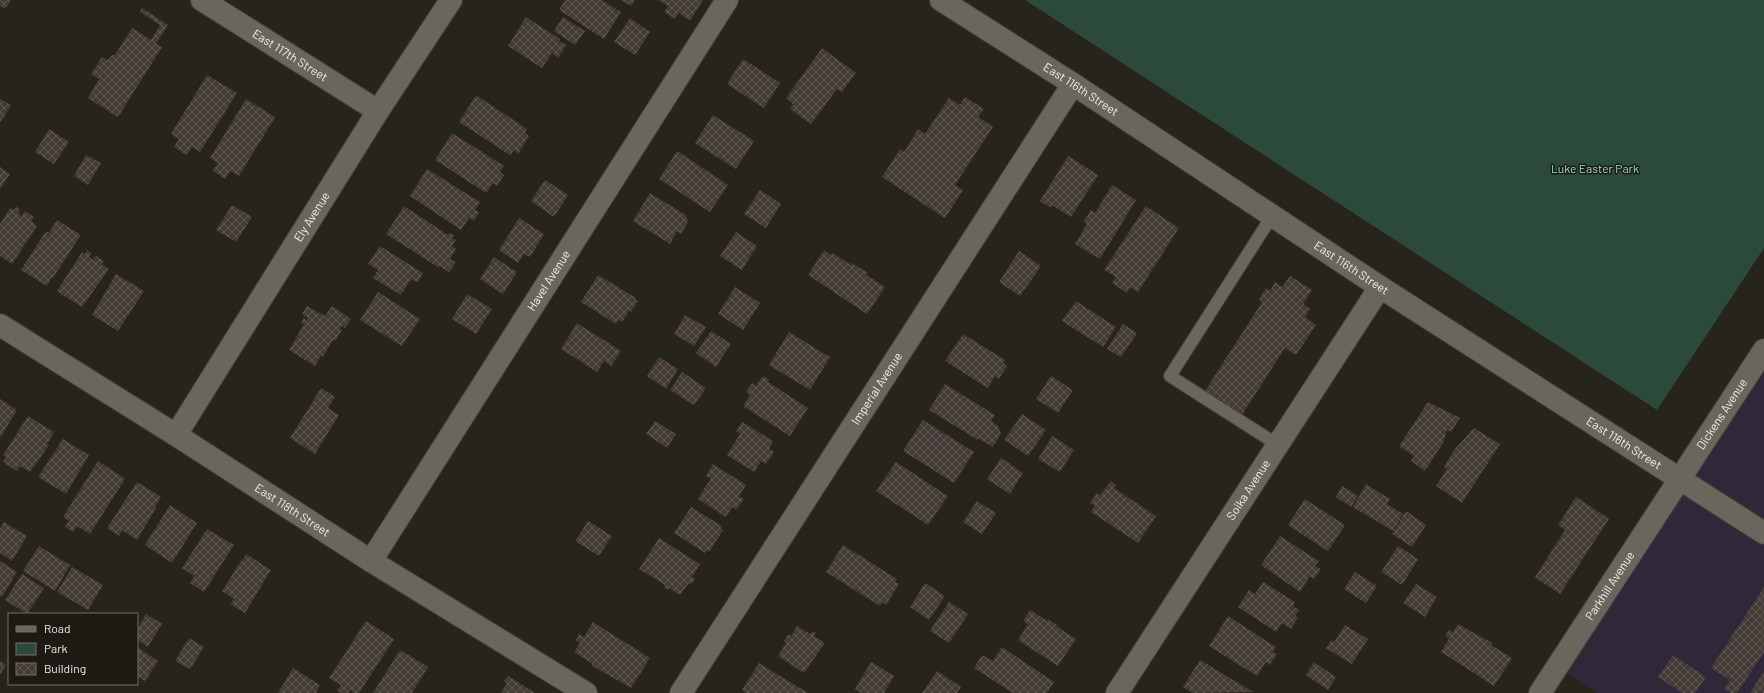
<svg xmlns="http://www.w3.org/2000/svg" width="1764" height="693" viewBox="0 0 1764 693" font-family="Barlow,sans-serif">
<defs>
<pattern id="building-cross-hatch" width="8" height="8" patternUnits="userSpaceOnUse"><rect width="8" height="8" fill="#443b37"/><path d="M0 0l8 8M0 8l8-8" fill="none" stroke="#5f5854"/></pattern>
</defs>
<rect width="100%" height="100%" fill="#27241c"/>
<!-- commercial -->
<path fill="#2e2838" d="M 1764,350 L 1764,693 L 1597,693 L 1557,667 Z"/>
<!-- park -->
<path fill="#2b4a3b" d="M 1025,0 L 1764,0 L 1764,248 L 1657,410 Z"/>
<!-- building -->
<g fill="url(#building-cross-hatch)">
<path d="M 0,0 L 11,0 L 5,9 L 0,6 Z"/>
<path d="M 565,0 L 601,0 L 621,12 L 604,39 L 559,10 Z"/>
<path d="M 621,0 L 635,0 L 631,6 Z"/>
<path d="M 658,0 L 703,0 L 690,21 L 679,13 L 675,19 L 664,12 L 668,6 Z"/>
<path d="M 142,8 L 168,25 L 156,44 L 162,47 L 118,117 L 88,98 L 99,79 L 91,74 L 102,57 L 108,60 L 112,55 L 115,55 L 132,28 L 151,40 L 160,25 L 140,12 Z"/>
<path d="M 526,17 L 560,39 L 559,41 L 566,45 L 558,58 L 552,53 L 542,68 L 508,46 Z"/>
<path d="M 563,17 L 585,31 L 575,45 L 554,31 Z"/>
<path d="M 630,18 L 650,32 L 635,55 L 614,42 Z"/>
<path d="M 822,48 L 856,73 L 842,92 L 837,89 L 811,124 L 790,109 L 793,104 L 786,98 Z"/>
<path d="M 743,59 L 780,83 L 764,108 L 727,84 Z"/>
<path d="M 207,75 L 237,93 L 200,152 L 192,147 L 187,155 L 174,147 L 179,139 L 171,134 Z"/>
<path d="M 476,95 L 527,129 L 525,133 L 529,136 L 518,154 L 514,150 L 510,155 L 459,122 Z"/>
<path d="M 965,97 L 984,109 L 978,117 L 993,127 L 955,185 L 963,190 L 945,218 L 882,177 L 900,149 L 904,152 L 918,129 L 925,134 L 949,98 L 960,105 Z"/>
<path d="M 0,99 L 11,105 L 0,123 Z"/>
<path d="M 246,99 L 275,117 L 239,176 L 230,171 L 225,179 L 213,171 L 218,163 L 210,158 Z"/>
<path d="M 713,115 L 754,141 L 736,169 L 695,143 Z"/>
<path d="M 49,129 L 69,142 L 54,164 L 35,152 Z"/>
<path d="M 452,133 L 504,166 L 500,172 L 504,175 L 497,186 L 493,183 L 486,193 L 435,160 Z"/>
<path d="M 677,151 L 728,185 L 710,212 L 659,179 Z"/>
<path d="M 86,155 L 101,163 L 88,185 L 74,176 Z"/>
<path d="M 1068,156 L 1098,175 L 1071,217 L 1052,205 L 1051,208 L 1040,201 Z"/>
<path d="M 0,167 L 10,174 L 0,189 Z"/>
<path d="M 427,169 L 480,202 L 475,210 L 479,212 L 474,221 L 469,218 L 461,230 L 410,196 Z"/>
<path d="M 545,180 L 568,195 L 554,217 L 531,201 Z"/>
<path d="M 1112,185 L 1136,200 L 1100,259 L 1075,244 L 1087,224 L 1084,221 L 1091,210 L 1095,213 Z"/>
<path d="M 760,190 L 781,204 L 766,228 L 744,214 Z"/>
<path d="M 650,193 L 687,216 L 686,218 L 689,220 L 681,234 L 677,231 L 670,244 L 633,221 Z"/>
<path d="M 232,205 L 252,217 L 236,242 L 216,230 Z"/>
<path d="M 404,206 L 448,235 L 450,233 L 454,235 L 452,238 L 456,240 L 452,246 L 456,249 L 450,259 L 456,262 L 449,272 L 439,266 L 438,267 L 386,234 Z"/>
<path d="M 1146,206 L 1179,228 L 1138,292 L 1130,287 L 1127,293 L 1112,283 L 1116,277 L 1104,270 Z"/>
<path d="M 16,207 L 20,209 L 18,213 L 22,216 L 25,211 L 34,217 L 31,221 L 37,226 L 12,264 L 0,256 L 0,224 L 10,208 L 14,210 Z"/>
<path d="M 519,218 L 544,234 L 530,257 L 524,254 L 518,263 L 499,250 Z"/>
<path d="M 57,220 L 81,235 L 53,278 L 52,277 L 47,286 L 21,270 L 46,231 L 49,233 Z"/>
<path d="M 736,232 L 757,246 L 742,270 L 720,256 Z"/>
<path d="M 380,246 L 423,273 L 418,282 L 411,279 L 401,295 L 373,278 L 378,270 L 368,264 Z"/>
<path d="M 87,250 L 91,253 L 89,257 L 93,260 L 96,256 L 104,261 L 102,264 L 109,269 L 82,307 L 57,291 L 82,252 L 85,254 Z"/>
<path d="M 824,250 L 831,255 L 833,253 L 851,265 L 852,263 L 868,273 L 866,275 L 885,287 L 867,314 L 808,275 Z"/>
<path d="M 1019,251 L 1041,266 L 1020,296 L 999,282 Z"/>
<path d="M 494,257 L 517,272 L 503,294 L 480,279 Z"/>
<path d="M 116,274 L 144,291 L 118,331 L 92,315 Z"/>
<path d="M 598,275 L 636,298 L 635,300 L 638,301 L 631,312 L 629,311 L 622,322 L 618,320 L 616,324 L 581,302 Z"/>
<path d="M 1290,276 L 1312,290 L 1303,304 L 1310,309 L 1305,317 L 1316,325 L 1296,355 L 1285,348 L 1242,415 L 1205,391 L 1262,302 L 1259,299 L 1266,288 L 1270,291 L 1275,282 L 1282,287 Z"/>
<path d="M 735,287 L 760,303 L 743,330 L 718,314 Z"/>
<path d="M 378,292 L 420,319 L 402,346 L 360,320 Z"/>
<path d="M 467,294 L 492,309 L 476,334 L 452,319 Z"/>
<path d="M 1076,301 L 1116,327 L 1103,347 L 1062,321 Z"/>
<path d="M 307,306 L 325,316 L 332,306 L 351,319 L 345,328 L 342,326 L 340,329 L 342,330 L 335,341 L 333,340 L 323,357 L 321,356 L 315,366 L 289,350 L 304,324 L 301,323 L 304,318 L 306,320 L 308,318 L 302,314 Z"/>
<path d="M 685,315 L 706,327 L 694,346 L 674,334 Z"/>
<path d="M 577,323 L 621,351 L 611,366 L 604,361 L 597,372 L 561,349 Z"/>
<path d="M 1123,324 L 1137,333 L 1121,357 L 1107,349 Z"/>
<path d="M 711,331 L 731,344 L 716,367 L 696,353 Z"/>
<path d="M 789,332 L 830,357 L 810,390 L 769,365 Z"/>
<path d="M 963,334 L 1005,360 L 1003,363 L 1007,366 L 999,379 L 995,376 L 988,388 L 945,361 Z"/>
<path d="M 659,357 L 678,369 L 666,389 L 647,376 Z"/>
<path d="M 682,372 L 706,388 L 694,405 L 670,390 Z"/>
<path d="M 764,376 L 769,380 L 768,382 L 808,408 L 790,436 L 743,406 L 750,395 L 746,392 L 752,383 L 756,386 L 761,378 L 762,379 Z"/>
<path d="M 1051,376 L 1073,390 L 1058,413 L 1036,399 Z"/>
<path d="M 945,384 L 995,415 L 991,421 L 998,426 L 1001,434 L 993,447 L 979,439 L 978,440 L 929,410 Z"/>
<path d="M 321,388 L 335,397 L 328,408 L 339,415 L 315,454 L 290,438 Z"/>
<path d="M 0,399 L 17,410 L 0,438 Z"/>
<path d="M 1428,402 L 1460,418 L 1451,432 L 1447,430 L 1443,443 L 1425,471 L 1411,461 L 1414,456 L 1399,446 Z"/>
<path d="M 1022,414 L 1046,430 L 1028,456 L 1004,440 Z"/>
<path d="M 28,416 L 54,432 L 47,444 L 49,445 L 30,472 L 20,466 L 17,471 L 3,462 L 6,457 L 3,455 Z"/>
<path d="M 923,420 L 974,452 L 954,483 L 903,451 Z"/>
<path d="M 655,421 L 676,434 L 667,448 L 646,434 Z"/>
<path d="M 742,422 L 773,441 L 769,449 L 774,452 L 766,464 L 761,461 L 754,472 L 727,455 L 740,434 L 736,431 Z"/>
<path d="M 1474,428 L 1500,444 L 1462,503 L 1436,486 L 1447,469 L 1444,467 L 1454,450 Z"/>
<path d="M 1052,436 L 1074,450 L 1060,472 L 1038,459 Z"/>
<path d="M 63,439 L 89,455 L 66,494 L 38,477 Z"/>
<path d="M 1001,458 L 1023,473 L 1010,494 L 987,479 Z"/>
<path d="M 98,461 L 125,479 L 90,534 L 77,526 L 73,532 L 65,527 L 69,521 L 63,517 Z"/>
<path d="M 896,462 L 948,496 L 928,525 L 876,491 Z"/>
<path d="M 713,464 L 746,485 L 739,496 L 744,499 L 736,510 L 732,507 L 726,517 L 698,499 L 711,478 L 706,476 Z"/>
<path d="M 1111,481 L 1116,485 L 1114,488 L 1156,516 L 1138,543 L 1091,512 L 1095,505 L 1090,503 L 1097,493 L 1100,495 Z"/>
<path d="M 137,482 L 161,497 L 155,507 L 156,508 L 137,540 L 122,530 L 119,536 L 107,528 Z"/>
<path d="M 1366,484 L 1390,499 L 1387,504 L 1403,514 L 1393,531 L 1353,507 Z"/>
<path d="M 1342,486 L 1358,496 L 1351,507 L 1336,497 Z"/>
<path d="M 1576,497 L 1609,519 L 1560,594 L 1535,577 L 1565,530 L 1558,525 Z"/>
<path d="M 1305,499 L 1345,525 L 1328,551 L 1288,525 Z"/>
<path d="M 977,501 L 996,513 L 982,534 L 963,522 Z"/>
<path d="M 170,505 L 197,523 L 172,563 L 145,545 Z"/>
<path d="M 691,507 L 722,526 L 720,528 L 723,530 L 709,552 L 706,550 L 705,553 L 674,533 Z"/>
<path d="M 1406,511 L 1426,525 L 1412,547 L 1392,534 Z"/>
<path d="M 588,521 L 612,536 L 599,556 L 575,541 Z"/>
<path d="M 4,522 L 27,536 L 12,561 L 0,553 L 0,529 Z"/>
<path d="M 207,529 L 234,545 L 204,592 L 190,583 L 194,576 L 182,568 Z"/>
<path d="M 1280,536 L 1319,561 L 1315,566 L 1321,569 L 1314,579 L 1310,576 L 1300,592 L 1261,565 Z"/>
<path d="M 659,538 L 700,564 L 692,577 L 695,579 L 691,584 L 689,583 L 680,595 L 669,588 L 668,590 L 664,587 L 665,585 L 639,569 Z"/>
<path d="M 843,545 L 897,579 L 895,582 L 899,584 L 886,605 L 883,602 L 880,606 L 826,572 Z"/>
<path d="M 39,546 L 70,565 L 55,591 L 23,571 Z"/>
<path d="M 1398,546 L 1418,559 L 1402,585 L 1381,572 Z"/>
<path d="M 246,554 L 271,570 L 245,613 L 230,604 L 234,599 L 222,591 L 242,559 L 243,560 Z"/>
<path d="M 0,561 L 17,572 L 2,597 L 0,595 Z"/>
<path d="M 72,567 L 103,585 L 88,610 L 57,592 Z"/>
<path d="M 1355,572 L 1377,586 L 1366,603 L 1344,589 Z"/>
<path d="M 22,574 L 44,588 L 27,614 L 5,600 Z"/>
<path d="M 1263,582 L 1295,602 L 1293,606 L 1299,610 L 1295,616 L 1298,618 L 1291,629 L 1282,623 L 1276,632 L 1238,607 L 1249,590 L 1255,594 Z"/>
<path d="M 925,583 L 945,596 L 929,620 L 910,607 Z"/>
<path d="M 1416,584 L 1437,597 L 1425,617 L 1403,603 Z"/>
<path d="M 1764,587 L 1764,652 L 1737,693 L 1731,693 L 1724,689 L 1730,680 L 1711,668 Z"/>
<path d="M 949,602 L 968,614 L 949,643 L 930,631 Z"/>
<path d="M 1030,610 L 1047,621 L 1048,619 L 1057,625 L 1056,626 L 1076,639 L 1058,666 L 1018,640 L 1028,624 L 1023,621 Z"/>
<path d="M 146,614 L 162,624 L 148,647 L 137,640 L 137,630 Z"/>
<path d="M 1228,616 L 1276,647 L 1273,652 L 1277,654 L 1270,665 L 1266,662 L 1257,676 L 1209,646 Z"/>
<path d="M 366,621 L 394,639 L 359,693 L 353,693 L 350,690 L 348,693 L 341,693 L 337,690 L 341,685 L 329,678 Z"/>
<path d="M 593,622 L 650,658 L 631,688 L 591,665 L 593,664 L 574,652 L 580,643 L 576,640 L 579,634 L 584,637 Z"/>
<path d="M 1458,624 L 1492,643 L 1491,645 L 1512,658 L 1494,686 L 1441,652 L 1449,639 L 1445,636 L 1449,630 L 1453,632 Z"/>
<path d="M 1345,625 L 1368,639 L 1352,664 L 1326,648 L 1331,640 L 1334,642 Z"/>
<path d="M 797,626 L 810,634 L 812,631 L 816,633 L 814,636 L 825,643 L 804,673 L 778,656 L 786,643 L 784,641 L 788,635 L 791,636 Z"/>
<path d="M 189,638 L 204,647 L 190,669 L 175,661 Z"/>
<path d="M 137,647 L 158,661 L 145,681 L 137,676 Z"/>
<path d="M 1002,647 L 1054,682 L 1047,693 L 1013,693 L 974,668 L 982,655 L 993,661 Z"/>
<path d="M 400,650 L 428,667 L 412,693 L 373,693 Z"/>
<path d="M 1673,655 L 1706,677 L 1695,693 L 1682,693 L 1658,677 Z"/>
<path d="M 1200,660 L 1253,692 L 1193,693 L 1183,687 Z"/>
<path d="M 0,661 L 6,665 L 0,675 Z"/>
<path d="M 871,662 L 894,676 L 884,693 L 861,693 L 855,689 Z"/>
<path d="M 1314,662 L 1336,677 L 1328,690 L 1306,675 Z"/>
<path d="M 759,663 L 808,693 L 746,693 L 742,690 Z"/>
<path d="M 293,668 L 320,685 L 316,693 L 278,693 Z"/>
<path d="M 937,671 L 961,687 L 957,693 L 922,693 Z"/>
<path d="M 1764,671 L 1764,693 L 1750,693 Z"/>
<path d="M 508,676 L 535,693 L 501,693 L 507,683 L 504,681 Z"/>
</g>
<g fill="none" stroke-linecap="round" stroke-linejoin="round">
<!-- lane casing -->
<g stroke="#413e38" stroke-width="14">
<path id="lane" d="M 1272,216 L 1170,376 L 1278,445"/>
</g>
<!-- street casing -->
<g stroke="#413e38" stroke-width="24">
<g id="street">
<path id="s1" d="M 202,0 L 378,111"/>
<path id="s2" d="M 0,325 L 176,435 L 371,561 L 586,693"/>
<path id="s3" d="M 176,435 L 378,111 L 451,0"/>
<path id="s4" d="M 371,561 L 727,0"/>
<path id="s5" d="M 681,693 L 1073,84"/>
<path id="s6" d="M 1117,693 L 1380,287"/>
<path id="s7" d="M 1540,693 L 1764,350"/>
</g>
</g>
<!-- secondary casing -->
<g stroke="#413e38" stroke-width="24">
<g id="secondary">
<path id="s8" d="M 941,0 L 1073,84 L 1380,287 L 1764,533"/>
</g>
</g>
<!-- lane -->
<use href="#lane" stroke="#6a665d" stroke-width="12"/>
<!-- street -->
<use href="#street" stroke="#6a665d" stroke-width="22"/>
<!-- secondary -->
<use href="#secondary" stroke="#6a665d" stroke-width="22"/>
</g>
<g text-anchor="middle" stroke-width="3" stroke-linejoin="round" paint-order="stroke">
<!-- street labels -->
<g font-size="12" fill="#efede8" stroke="#1e1a13">
<text dy="4" stroke="none"><textPath href="#s1" startOffset="104">East 117th Street</textPath></text>
<text dy="4" stroke="none"><textPath href="#s8" startOffset="166">East 116th Street</textPath></text>
<text dy="4" stroke="none"><textPath href="#s3" startOffset="257">Ely Avenue</textPath></text>
<text dy="4" stroke="none"><textPath href="#s8" startOffset="490">East 116th Street</textPath></text>
<text dy="4" stroke="none"><textPath href="#s4" startOffset="332">Havel Avenue</textPath></text>
<text dy="4" stroke="none"><textPath href="#s5" startOffset="362">Imperial Avenue</textPath></text>
<text dy="4" stroke="none"><textPath href="#s7" startOffset="333">Dickens Avenue</textPath></text>
<text dy="4" stroke="none"><textPath href="#s8" startOffset="814">East 116th Street</textPath></text>
<text dy="4" stroke="none"><textPath href="#s6" startOffset="242">Soika Avenue</textPath></text>
<text dy="4" stroke="none"><textPath href="#s2" startOffset="346">East 118th Street</textPath></text>
<text dy="4" stroke="none"><textPath href="#s7" startOffset="128">Parkhill Avenue</textPath></text>
</g>
<!-- park labels -->
<g font-size="12" fill="#8de3bb" stroke="#1e1a13">
<text x="1595" y="173">Luke Easter Park</text>
</g>
</g>
<!-- legend -->
<rect x="8" y="613" width="130" height="72" fill="#1e1a13" stroke="#726e68"/>
<rect x="16" y="626" width="20" height="6" fill="#6a665d" stroke="#726e68"/>
<text x="44" y="633" font-size="12" fill="#efede8">Road</text>
<rect x="16" y="643" width="20" height="12" fill="#2b4a3b" stroke="#726e68"/>
<text x="44" y="653" font-size="12" fill="#efede8">Park</text>
<rect x="16" y="663" width="20" height="12" fill="url(#building-cross-hatch)" stroke="#726e68"/>
<text x="44" y="673" font-size="12" fill="#efede8">Building</text>
</svg>
